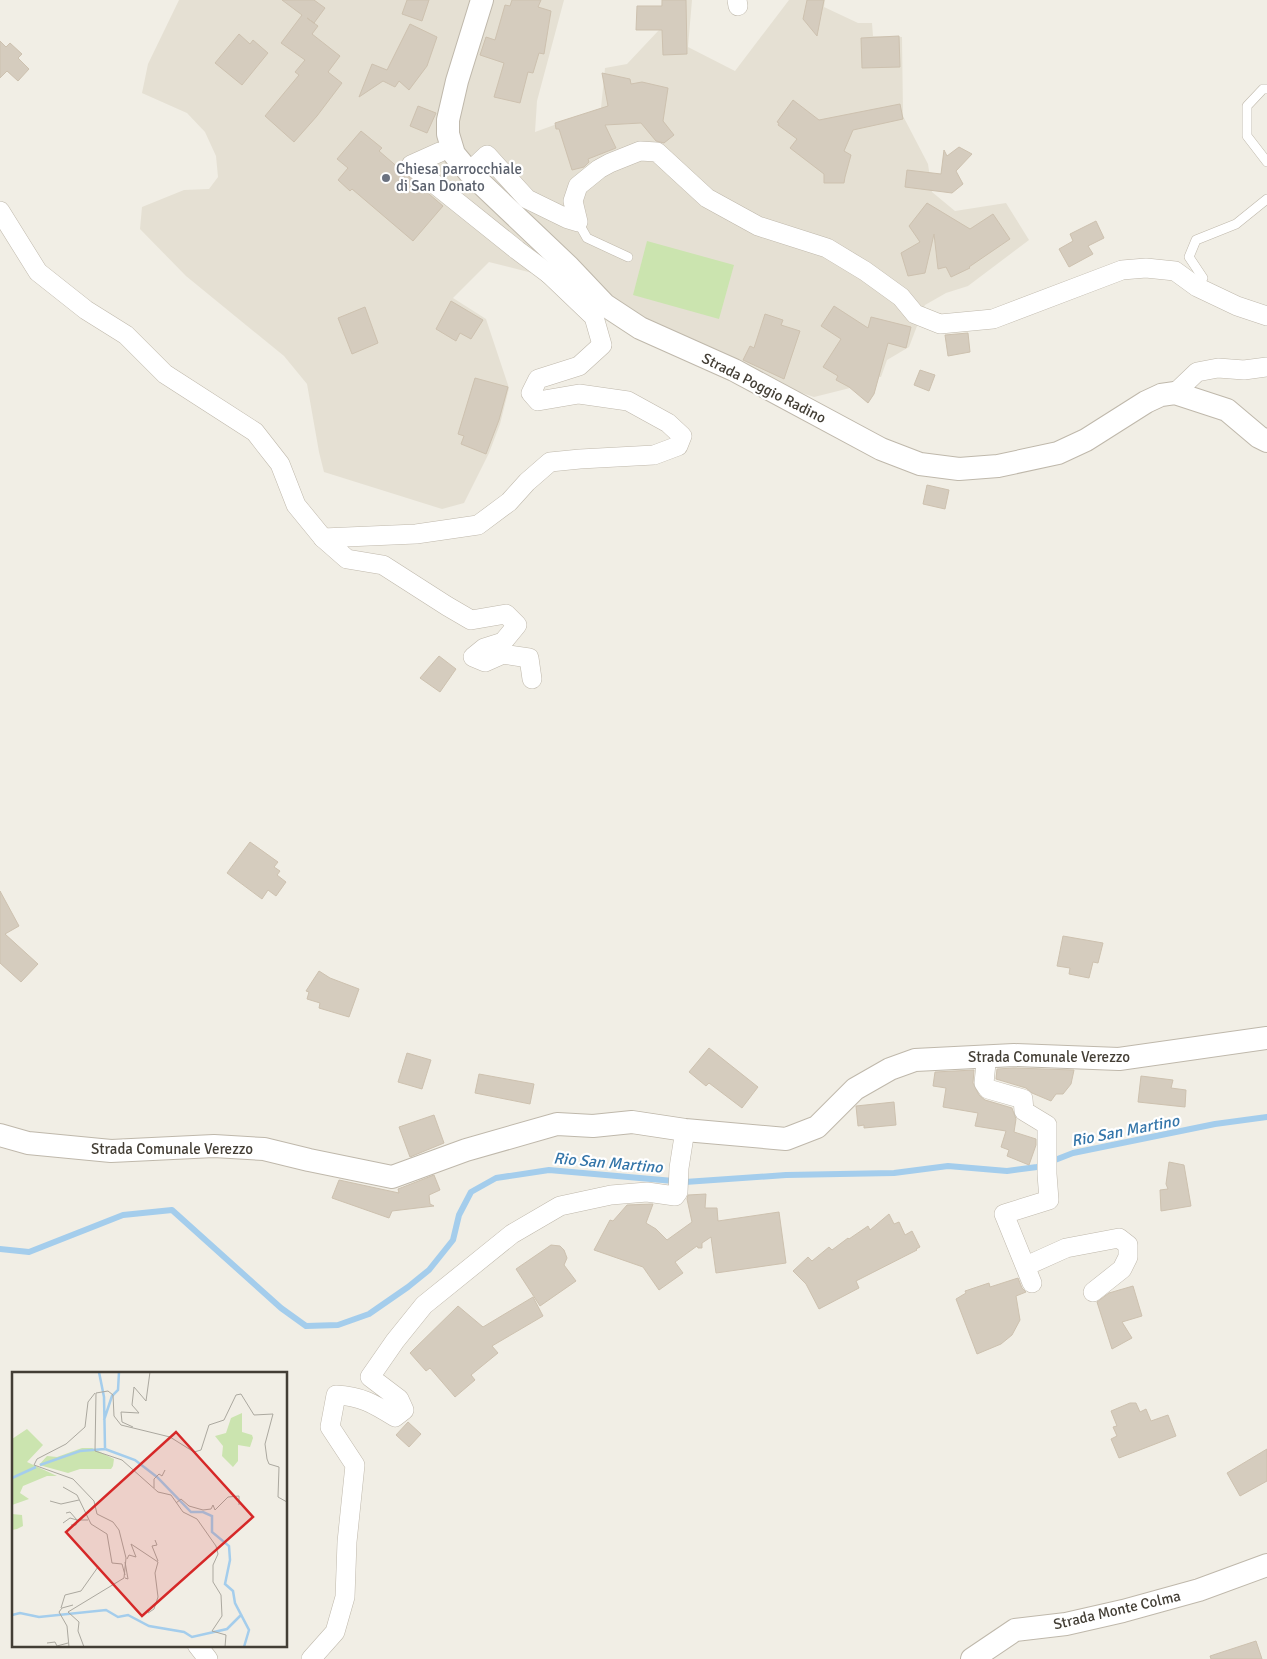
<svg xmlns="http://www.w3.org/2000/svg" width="1267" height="1659" viewBox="0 0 1267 1659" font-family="Signika,sans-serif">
<rect width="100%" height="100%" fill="#f1eee5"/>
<!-- residential -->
<path fill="#e5e0d3" d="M 179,0 L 564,0 L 537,101 L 535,132 L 601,108 L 605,68 L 627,64 L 659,30 L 662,0 L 692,0 L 688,47 L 735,71 L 789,0 L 825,0 L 824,7 L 858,23 L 872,23 L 873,36 L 902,37 L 903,116 L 928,164 L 932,192 L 955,211 L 1006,203 L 1029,240 L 968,286 L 946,293 L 925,305 L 909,347 L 887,360 L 881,377 L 864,375 L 850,388 L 814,397 L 752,376 L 548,277 L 489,262 L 453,298 L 486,319 L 509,388 L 500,424 L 489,453 L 464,503 L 442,509 L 324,472 L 319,452 L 307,384 L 284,356 L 186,276 L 140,229 L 142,207 L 184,190 L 209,189 L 218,177 L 216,156 L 205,132 L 187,113 L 142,93 L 148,64 Z"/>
<!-- green -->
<path fill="#cbe4af" d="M 647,241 L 734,265 L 719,319 L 633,295 Z"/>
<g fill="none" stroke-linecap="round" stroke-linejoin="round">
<!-- stream -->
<path stroke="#a4cdec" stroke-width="6" d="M 0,1249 L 29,1252 L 123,1215 L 172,1210 L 281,1308 L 306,1326 L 338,1325 L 369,1314 L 408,1287 L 429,1270 L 453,1240 L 459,1215 L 471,1192 L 496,1178 L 549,1170 L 685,1182 L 786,1175 L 894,1173 L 948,1166 L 1007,1171 L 1037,1167 L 1073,1153 L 1215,1124 L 1267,1117"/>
</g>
<!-- building -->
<g fill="#d5ccbe" stroke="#cdc1af">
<path d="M 282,0 L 314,0 L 325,8 L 314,23 L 307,18 L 318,26 L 312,34 L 340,56 L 328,72 L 342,83 L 317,116 L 294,142 L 265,116 L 299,75 L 295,72 L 305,60 L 281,43 L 302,15 Z"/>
<path d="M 407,0 L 429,0 L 422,21 L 402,14 Z"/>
<path d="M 512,0 L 541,0 L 538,7 L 551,11 L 544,54 L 539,53 L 533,73 L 528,72 L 520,103 L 494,97 L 504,63 L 480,55 L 486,37 L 495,40 L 505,5 L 510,6 Z"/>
<path d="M 662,0 L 686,0 L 687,54 L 663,55 L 662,30 L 636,30 L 637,6 L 662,6 Z"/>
<path d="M 807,0 L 824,0 L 817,36 L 803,19 Z"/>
<path d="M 410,24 L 437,37 L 427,66 L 409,90 L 399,81 L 395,87 L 383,81 L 359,97 L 372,64 L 387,70 Z"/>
<path d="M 239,34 L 250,44 L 253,40 L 268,53 L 242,85 L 215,63 Z"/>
<path d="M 899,36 L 900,67 L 862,68 L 861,38 Z"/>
<path d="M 0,41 L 6,47 L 10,43 L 22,54 L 18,58 L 29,69 L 18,81 L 7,71 L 0,78 Z"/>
<path d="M 602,73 L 630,79 L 631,84 L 642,82 L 668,88 L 663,121 L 674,135 L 664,143 L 656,141 L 641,123 L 605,125 L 616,148 L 588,159 L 589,162 L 584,167 L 572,170 L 559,129 L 556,129 L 555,123 L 608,106 Z"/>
<path d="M 793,100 L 819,120 L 900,104 L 903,119 L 853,130 L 844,151 L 851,155 L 845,177 L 844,183 L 824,183 L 824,174 L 790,148 L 797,139 L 778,125 L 779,123 L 777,122 Z"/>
<path d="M 418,106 L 436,113 L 427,133 L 410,126 Z"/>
<path d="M 361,131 L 382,148 L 379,151 L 443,206 L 413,241 L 352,189 L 350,191 L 338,180 L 348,168 L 337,159 Z"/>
<path d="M 959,147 L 972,154 L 956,171 L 963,184 L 952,193 L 905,187 L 907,170 L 941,174 L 944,150 L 947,156 Z"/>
<path d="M 927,203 L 970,229 L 993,214 L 1010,239 L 969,267 L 970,268 L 951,277 L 946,267 L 938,269 L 934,234 L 925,273 L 908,276 L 901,253 L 920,242 L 909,226 Z"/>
<path d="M 1096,221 L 1104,238 L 1088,246 L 1093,254 L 1069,267 L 1059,249 L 1073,241 L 1070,234 Z"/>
<path d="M 451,301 L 483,320 L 471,339 L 460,333 L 456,341 L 436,329 Z"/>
<path d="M 834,306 L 868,328 L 871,317 L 911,327 L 906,348 L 888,343 L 874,394 L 868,403 L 849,387 L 836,380 L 838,376 L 823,367 L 841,339 L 821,326 Z"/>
<path d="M 365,307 L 378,343 L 352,354 L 338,318 Z"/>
<path d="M 765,314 L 783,320 L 781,325 L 800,331 L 784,379 L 743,360 L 750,346 L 754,348 Z"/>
<path d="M 968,333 L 970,352 L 948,356 L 945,335 Z"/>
<path d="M 920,370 L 935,375 L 929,391 L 914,385 Z"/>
<path d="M 475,378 L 508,387 L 499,420 L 486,454 L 461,444 L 464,436 L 458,434 Z"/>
<path d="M 927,485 L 949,490 L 945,509 L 923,504 Z"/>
<path d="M 439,656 L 456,669 L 440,692 L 420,678 Z"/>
<path d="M 250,842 L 278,862 L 274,867 L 280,871 L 277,875 L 286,882 L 276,896 L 268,890 L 262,899 L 227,873 Z"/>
<path d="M 0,891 L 19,926 L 5,934 L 38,964 L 21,982 L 0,963 Z"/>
<path d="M 1063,936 L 1103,943 L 1098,963 L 1093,962 L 1089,978 L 1069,974 L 1070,968 L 1057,966 Z"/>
<path d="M 319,971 L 330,978 L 359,989 L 349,1017 L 319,1008 L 320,1003 L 307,999 L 309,992 L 306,991 Z"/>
<path d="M 709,1048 L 758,1087 L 742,1108 L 709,1083 L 706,1086 L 689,1072 Z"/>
<path d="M 407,1053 L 431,1060 L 422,1089 L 398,1082 Z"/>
<path d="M 1014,1068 L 1074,1070 L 1071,1084 L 1063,1094 L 1056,1094 L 1051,1101 L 1032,1093 L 1026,1088 L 996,1079 L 997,1069 Z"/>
<path d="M 974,1070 L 973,1083 L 979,1095 L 985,1100 L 1012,1108 L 1016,1119 L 1014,1132 L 1036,1139 L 1036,1145 L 1029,1165 L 1007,1156 L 1009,1150 L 1001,1147 L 1006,1131 L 975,1126 L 978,1113 L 943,1107 L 946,1088 L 933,1086 L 935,1072 Z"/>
<path d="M 479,1074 L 534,1084 L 530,1104 L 475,1093 Z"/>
<path d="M 1141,1076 L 1173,1080 L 1171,1088 L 1186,1090 L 1185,1107 L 1138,1102 Z"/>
<path d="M 894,1102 L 896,1125 L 864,1128 L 864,1125 L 858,1126 L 856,1106 Z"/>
<path d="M 434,1115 L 444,1143 L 410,1157 L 399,1127 Z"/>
<path d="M 1169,1162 L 1184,1165 L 1191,1206 L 1161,1211 L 1160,1190 L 1168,1189 L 1166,1184 Z"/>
<path d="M 434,1175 L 440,1190 L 429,1195 L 430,1204 L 434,1206 L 392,1211 L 389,1218 L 332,1198 L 339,1180 L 399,1193 L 398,1189 Z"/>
<path d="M 706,1194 L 705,1208 L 717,1208 L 718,1221 L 779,1212 L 786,1263 L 716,1273 L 711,1237 L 702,1243 L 702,1248 L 698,1248 L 697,1246 L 675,1262 L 683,1273 L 659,1290 L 643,1267 L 594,1250 L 610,1220 L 613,1221 L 627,1205 L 653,1204 L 646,1223 L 656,1229 L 667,1240 L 692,1222 L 687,1199 L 688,1195 Z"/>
<path d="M 889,1214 L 894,1224 L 899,1222 L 905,1235 L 912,1231 L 920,1247 L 916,1249 L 917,1250 L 856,1281 L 859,1288 L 819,1309 L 806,1284 L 793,1271 L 808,1257 L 812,1261 L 829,1247 L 832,1250 L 848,1238 L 849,1239 L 868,1226 L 870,1230 Z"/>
<path d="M 551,1245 L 560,1246 L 564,1250 L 567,1258 L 564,1265 L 576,1281 L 540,1306 L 516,1269 Z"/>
<path d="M 1018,1278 L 1022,1288 L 1026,1292 L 1016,1296 L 1020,1320 L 1012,1335 L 1001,1344 L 977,1354 L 956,1299 L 966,1293 L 965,1291 L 989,1283 L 990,1287 Z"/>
<path d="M 1133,1286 L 1142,1316 L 1122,1322 L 1132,1338 L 1112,1349 L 1097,1302 L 1109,1293 Z"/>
<path d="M 533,1297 L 543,1316 L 492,1346 L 498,1353 L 471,1375 L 475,1380 L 455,1397 L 430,1368 L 426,1371 L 410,1353 L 458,1306 L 483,1327 Z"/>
<path d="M 1130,1403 L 1136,1403 L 1140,1412 L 1146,1409 L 1151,1421 L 1168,1415 L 1176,1436 L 1119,1458 L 1111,1439 L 1117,1436 L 1113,1427 L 1117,1426 L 1111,1411 Z"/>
<path d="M 408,1422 L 421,1434 L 409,1447 L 396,1435 Z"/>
<path d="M 1267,1449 L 1267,1481 L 1240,1496 L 1227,1473 Z"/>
<path d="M 1256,1641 L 1262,1659 L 1211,1659 L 1210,1656 Z"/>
</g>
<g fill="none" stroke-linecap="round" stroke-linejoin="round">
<!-- service casing -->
<g stroke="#bfb8ab" stroke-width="10">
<g id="service">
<path d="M 1267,89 L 1263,89 L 1247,106 L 1247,136 L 1267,162"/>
<path d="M 578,222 L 587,238 L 628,257"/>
<path d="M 1197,287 L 1203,278 L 1189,257 L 1196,240 L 1236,224 L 1267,199"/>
</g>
</g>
<!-- minor casing -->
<g stroke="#bfb8ab" stroke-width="20">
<g id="minor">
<path d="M 737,0 L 738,6"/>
<path d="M 440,152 L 411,165 L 517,250 L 549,274 L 561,272"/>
<path d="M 469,172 L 487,155 L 527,199 L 568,219 L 578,222 L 573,201 L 578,186 L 599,169 L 610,163 L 640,151 L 657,152 L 707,198 L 758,226 L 827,248 L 865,271 L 901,297 L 915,314 L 940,324 L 993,319 L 1122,270 L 1146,268 L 1175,271 L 1197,287 L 1237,306 L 1267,316"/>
<path d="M 0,211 L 38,272 L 86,310 L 126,335 L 165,374 L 255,432 L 280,464 L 296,505 L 323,538 L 416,534 L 478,525 L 509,502 L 527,482 L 550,462 L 580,459 L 654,455 L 678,446 L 682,436 L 668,423 L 628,401 L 579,394 L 538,401 L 531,393 L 538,379 L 579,366 L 602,345 L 594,317 L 549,274"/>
<path d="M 1175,393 L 1197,372 L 1218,368 L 1244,370 L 1267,367"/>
<path d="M 323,538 L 347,559 L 383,565 L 447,606 L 471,620 L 506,614 L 517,625 L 503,642 L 484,648 L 473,657 L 485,662 L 503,654 L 529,658 L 532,679"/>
<path d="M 975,1057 L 986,1063 L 984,1083 L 988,1089 L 1023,1099 L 1024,1111 L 1047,1125 L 1047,1174 L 1049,1200 L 1004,1214 L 1032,1283"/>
<path d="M 1026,1266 L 1066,1248 L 1119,1238 L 1128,1245 L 1128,1257 L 1122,1269 L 1093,1292"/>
<path d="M 197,1645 L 208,1659"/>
<path d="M 311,1659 L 335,1632 L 345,1597 L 347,1542 L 355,1465 L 330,1427 L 336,1395 C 361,1396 374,1404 395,1417 L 404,1410 L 399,1399 L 370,1377 L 395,1341 L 424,1305 L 512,1234 L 560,1206 L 611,1195 L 647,1192 L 675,1196 L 678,1192 L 679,1168 L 685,1130"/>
</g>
</g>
<!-- tertiary casing -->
<g stroke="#bfb8ab" stroke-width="24">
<g id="tertiary">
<path d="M 482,0 L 457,81 L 448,120 L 448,134 L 454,154 L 469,172 L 569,267 L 605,305 L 640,328 L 734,370 L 881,449 L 920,464 L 959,469 L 998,466 L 1058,453 L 1086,440 L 1146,402 L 1161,395 L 1175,393 L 1227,410 L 1259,437 L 1267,441"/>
<path d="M 0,1135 L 28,1143 L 111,1151 L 214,1146 L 264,1149 L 309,1160 L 392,1177 L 466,1150 L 557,1124 L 593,1126 L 632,1122 L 685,1130 L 786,1139 L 817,1127 L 855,1089 L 890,1069 L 915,1060 L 1014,1055 L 1119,1059 L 1267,1038"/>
<path d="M 972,1659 L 1015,1630 L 1066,1624 L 1123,1611 L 1199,1590 L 1267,1565"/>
</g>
</g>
<!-- service -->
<use href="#service" stroke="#fff" stroke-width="9"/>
<!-- minor -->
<use href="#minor" stroke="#fff" stroke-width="19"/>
<!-- tertiary -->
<use href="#tertiary" stroke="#fff" stroke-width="22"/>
</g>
<!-- markers -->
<circle fill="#6b7280" stroke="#fff" stroke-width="2" cx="386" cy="178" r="5"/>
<g text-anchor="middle" stroke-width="4.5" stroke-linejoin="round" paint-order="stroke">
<!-- worship labels -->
<g font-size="15" fill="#5b616d" stroke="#fff" text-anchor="start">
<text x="396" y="174">Chiesa parrocchiale<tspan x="396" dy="17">di San Donato</tspan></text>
</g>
<!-- street labels -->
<g font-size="15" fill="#433e35" stroke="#fff">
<text transform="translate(764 388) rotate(27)" y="5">Strada Poggio Radino</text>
<text x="1049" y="1062">Strada Comunale Verezzo</text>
<text x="172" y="1154">Strada Comunale Verezzo</text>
<text transform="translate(1117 1610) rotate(-13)" y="5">Strada Monte Colma</text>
</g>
<!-- water labels -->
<g font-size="16" font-style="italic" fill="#3475a9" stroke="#fff">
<text transform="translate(1125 1130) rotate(-11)" y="6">Rio San Martino</text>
<text transform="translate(608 1162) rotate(5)" y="6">Rio San Martino</text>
</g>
</g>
<!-- overview -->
<g transform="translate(12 1372)">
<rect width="275" height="275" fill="#f1eee5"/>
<path d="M 230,41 L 230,60 L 240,63 L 241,66 L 238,75 L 226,73 L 226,89 L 221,95 L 210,84 L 211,74 L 203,64 L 214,61 L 219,46 ZM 15,57 L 31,73 L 15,90 L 45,104 L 35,104 L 11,114 L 8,121 L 17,127 L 0,133 L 0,67 ZM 70,76 L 80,76 L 102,87 L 101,94 L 99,97 L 68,97 L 56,101 L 27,93 L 35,84 L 45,85 ZM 0,142 L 10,143 L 11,154 L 5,157 L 0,158 Z" fill="#cbe4af"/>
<path fill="none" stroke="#a4cdec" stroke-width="2.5" d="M 87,0 L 92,25 L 93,76M 92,48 L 100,24 L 106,18 L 107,0M 93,77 L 123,88 L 145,105 L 179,140 L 191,140 L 200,144 L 200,160 L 217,174 L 218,188 L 213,212 L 221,219 L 223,231 L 237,258 L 232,275M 28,93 L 68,79 L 93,77M 0,106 L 24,95M 0,243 L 8,241 L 27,245 L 94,238 L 106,245 L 116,243 L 137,254 L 172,260 L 180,265 L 215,257 L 230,242"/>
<path fill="none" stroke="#aba89f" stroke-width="1" d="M 121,55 L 110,50 L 109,40 L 127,41 L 120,33 L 122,15 L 134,29 L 138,0M 51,115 L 65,123 L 79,152 L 95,162 L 100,191 L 110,192 L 113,203M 142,116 L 142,107 L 147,102 L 150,104 L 153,98M 38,129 L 49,132 L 67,128M 164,131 L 169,127 L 177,134 L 191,138 L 199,137 L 201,133 L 203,138 L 216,125 L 227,124 L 227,133M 54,141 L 58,140 L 65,148 L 76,148M 51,151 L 58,146 L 65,148 L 64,153 L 59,153M 143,168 L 145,173 L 140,174 L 146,189M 115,187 L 117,183 L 124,185 L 119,172 L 146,190 L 143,201 L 146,225 L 142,237 L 136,241M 113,190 L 116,207 L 113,206M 49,236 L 53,223 L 69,219 L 86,195M 35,271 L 43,270 L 45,274 L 56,271M 57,275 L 55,254 L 47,240 L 50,236 L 61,233M 72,275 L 66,259 L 67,250 L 56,240 L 112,206 L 114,186 L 107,158 L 101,150 L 85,142 L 82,129 L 61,107 L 22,93 L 25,87 L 54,72 L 73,55 L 76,30 L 83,21M 213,275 L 214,263 L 200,259 L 210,244 L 209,223 L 201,210 L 201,193 L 206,182 L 204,174 L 185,147 L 171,140 L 159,123 L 146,120 L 110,88 L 83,79 L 84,21 L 96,19 L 101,23 L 102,44 L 109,53 L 158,65 L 182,80 L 189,78 L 197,53 L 212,48 L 224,23 L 229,22 L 242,43 L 261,42 L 253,72 L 255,87 L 257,92 L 267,95 L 266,125 L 275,130"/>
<path fill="#d62828" fill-opacity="0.15" stroke="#d62828" stroke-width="2.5" d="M 164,60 L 241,145 L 130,244 L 54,160 Z"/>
<rect width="275" height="275" fill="none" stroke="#433e35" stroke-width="2.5"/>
</g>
</svg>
